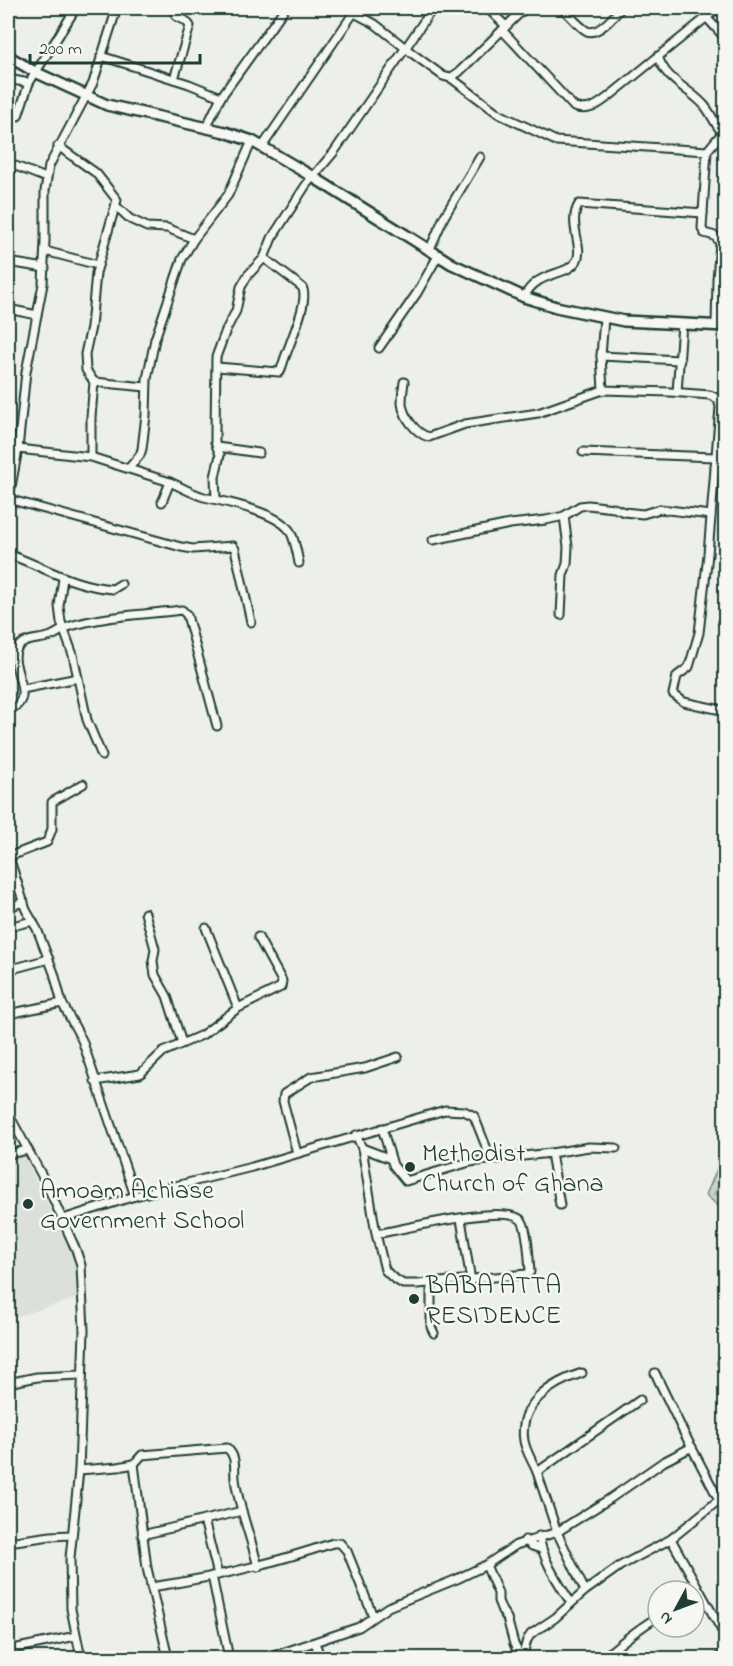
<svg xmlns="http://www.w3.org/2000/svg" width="733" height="1666" viewBox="0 0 733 1666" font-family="'Indie Flower',sans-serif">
<defs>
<pattern id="forest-firs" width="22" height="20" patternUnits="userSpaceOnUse" patternTransform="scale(1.5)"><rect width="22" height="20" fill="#cbd2cc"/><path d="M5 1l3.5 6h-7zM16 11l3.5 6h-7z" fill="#aeb5b0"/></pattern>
</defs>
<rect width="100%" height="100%" fill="#edefea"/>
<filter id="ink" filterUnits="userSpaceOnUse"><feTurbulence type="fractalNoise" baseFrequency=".0167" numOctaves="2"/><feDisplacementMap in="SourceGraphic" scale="12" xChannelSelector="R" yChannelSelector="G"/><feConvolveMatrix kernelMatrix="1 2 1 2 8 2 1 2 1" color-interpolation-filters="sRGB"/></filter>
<g filter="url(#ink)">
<!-- built -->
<path fill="#dce0db" d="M 23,1153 L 71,1251 L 79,1281 L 78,1298 L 8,1319 L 8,1156 Z"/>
<!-- forest -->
<path fill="url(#forest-firs)" stroke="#758880" stroke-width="1.5" d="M 725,1150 L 725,1212 L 706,1195 Z"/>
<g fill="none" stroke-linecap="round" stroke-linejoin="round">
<!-- street casing -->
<g stroke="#1f3d34" stroke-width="11">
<g id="street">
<path d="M 174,8 L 176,16 L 186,21 L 190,26 L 174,79"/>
<path d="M 345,8 L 375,24 L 413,54 L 443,76 L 450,78 L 459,72 L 525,8"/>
<path d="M 487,8 L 506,26"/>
<path d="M 562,8 C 569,14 578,26 587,31 C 598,36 615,15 621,8"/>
<path d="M 706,17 L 726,39"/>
<path d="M 502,30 L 574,107 C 590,113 600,103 612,94 L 718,8"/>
<path d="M 101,56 L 189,84 L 221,97"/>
<path d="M 658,56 C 665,80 687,87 703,104 C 712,113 715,127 725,135"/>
<path d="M 451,78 L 499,114 L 556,141 L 707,151"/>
<path d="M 8,79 L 29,83 L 76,8"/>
<path d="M 18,116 L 29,83"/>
<path d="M 206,128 L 221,97 L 285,8"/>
<path d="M 58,146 L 96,173 L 117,200 L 96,273 L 91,327 L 85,354 L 86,370 L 94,382 L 91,417 L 91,457"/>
<path d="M 262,147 L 357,8"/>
<path d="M 8,163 L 46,178"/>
<path d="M 117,207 L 130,219 L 147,227 L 167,228 L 194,239"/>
<path d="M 45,251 L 98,265"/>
<path d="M 429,251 L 444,217 L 480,157"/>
<path d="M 8,262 L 45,268"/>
<path d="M 524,297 C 538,269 567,278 577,260 C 584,247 567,223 579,204 L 703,213"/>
<path d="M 8,309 L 37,315"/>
<path d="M 716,326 L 717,279 L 720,243 L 715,236 L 704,233 L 702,228 L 707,151 L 722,133"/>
<path d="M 379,348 L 417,293 L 438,256"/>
<path d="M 601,356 L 680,360"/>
<path d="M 217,367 L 279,372 L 281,370 C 285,351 311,302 302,287 L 264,258"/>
<path d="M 94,382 L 146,387"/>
<path d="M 404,382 C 403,389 402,396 402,403 C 403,416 416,434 429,437 L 465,424 L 538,413 L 603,390 L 670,392 L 710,395 L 718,399 L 720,407 L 708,554 L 699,633 L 689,667 L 677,676 L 673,694 L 684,702 L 726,711"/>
<path d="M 603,390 L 601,356 L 604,318"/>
<path d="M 677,392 L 682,324"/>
<path d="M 217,447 L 259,453"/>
<path d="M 18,449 L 91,457 L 170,482"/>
<path d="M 583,452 L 715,457"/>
<path d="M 715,466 L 726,467"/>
<path d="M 129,468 L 140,455 L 142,449 L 146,415 L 147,379 L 155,339 L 182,259 L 194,239 L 228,195 L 252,141"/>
<path d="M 8,499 L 181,547 L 193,549 L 233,546 L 235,549 L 251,622"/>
<path d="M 216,499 L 215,477 L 220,455 L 215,442 L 215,431 L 216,357 L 226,330 L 236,311 L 241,287 L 248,275 L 264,258 L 272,238 L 306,185 L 334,152 L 433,8"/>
<path d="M 162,502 L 170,482 C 181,487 193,494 204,497 C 226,502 277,512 290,531 C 295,540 297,552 299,563"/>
<path d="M 8,503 L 18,449 L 26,372 L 43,284 L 45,241 L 45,191 L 49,166 L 93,83 L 117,8"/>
<path d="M 433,540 L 510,524 L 546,520 L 564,516 L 580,506 L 588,505 L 614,508 L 624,512 L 643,514 L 660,509 L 711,515"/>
<path d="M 8,554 C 44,567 73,586 113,589 L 121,584"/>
<path d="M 63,578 L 59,606 L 61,622 L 73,655 L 87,720 L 102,756"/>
<path d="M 561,615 L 563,575 L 567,564 L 568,547 L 564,516"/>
<path d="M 22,689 L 78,678"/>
<path d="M 8,710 C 42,699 2,662 20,645 C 28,638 42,640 51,636 C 57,634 62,629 68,627 C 100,616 148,614 182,610 L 187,615 L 217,726"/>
<path d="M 8,857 L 47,842 L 52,829 L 52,802 L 83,784"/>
<path d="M 9,857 L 26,910 L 37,929 L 54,973 L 62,1003 L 82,1040 L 135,1196"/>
<path d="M 8,907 L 24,902"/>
<path d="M 145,913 L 155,949 L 153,961 L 155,975 L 167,996 L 182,1043"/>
<path d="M 8,927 L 33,921"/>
<path d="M 206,928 L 238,1008"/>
<path d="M 8,970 L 49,959"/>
<path d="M 8,1014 L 62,1003"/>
<path d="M 95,1081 L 140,1074 L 163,1052 L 202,1035 L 238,1008 L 281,987 L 282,981 L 258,937"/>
<path d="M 8,1113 L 47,1185 L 76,1250 L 81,1265 L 84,1331 L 79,1470 L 70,1558 L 71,1609 L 81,1658"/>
<path d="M 382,1128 L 393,1165 L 406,1181 L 470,1162 L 551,1153 L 560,1205"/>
<path d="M 356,1135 L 362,1148 L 376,1234 L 385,1270 L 392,1277 L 403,1284 L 418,1284 L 527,1274 L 530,1272 C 529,1260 528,1230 522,1221 C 509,1202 400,1230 376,1234"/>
<path d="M 362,1148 L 391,1159"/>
<path d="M 297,1153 L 283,1101 L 284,1094 L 311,1077 L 365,1068 L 398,1057"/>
<path d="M 551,1153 L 589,1147 L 616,1148"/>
<path d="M 8,1154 L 28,1150"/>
<path d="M 63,1219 L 135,1196 L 252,1167 L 445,1110 L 464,1111 L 474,1116 L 491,1159"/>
<path d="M 461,1219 L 471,1281"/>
<path d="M 431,1284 L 431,1327 L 434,1333"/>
<path d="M 722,1363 L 726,1370"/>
<path d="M 8,1383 L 37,1377 L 81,1375"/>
<path d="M 134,1464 L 142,1455 L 227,1448 C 237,1457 234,1467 235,1479 C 239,1509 251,1537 258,1567"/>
<path d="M 79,1470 L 118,1467 L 134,1464 L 147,1568 L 168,1658"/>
<path d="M 537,1472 C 533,1462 526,1452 524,1441 C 518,1404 551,1383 582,1373"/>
<path d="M 726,1495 L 719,1500 L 726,1509"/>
<path d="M 204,1520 L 218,1575"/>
<path d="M 142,1535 L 242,1511"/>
<path d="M 539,1536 C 543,1561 558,1582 571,1603"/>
<path d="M 671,1539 L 726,1638"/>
<path d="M 525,1540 L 532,1546 L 541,1549"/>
<path d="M 8,1542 L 51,1536 L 71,1535"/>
<path d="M 486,1565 L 516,1545 L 557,1532 L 611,1498 L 663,1462 L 692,1447"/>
<path d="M 212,1576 L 229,1658"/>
<path d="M 151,1587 C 213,1578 274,1563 333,1543 L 340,1543 L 347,1551 L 373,1616"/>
<path d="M 585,1591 L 557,1532 L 537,1472 L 640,1400"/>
<path d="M 315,1643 L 321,1658"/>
<path d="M 8,1650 L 76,1636"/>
<path d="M 267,1658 L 359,1627 L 388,1607 L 457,1579 L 486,1565 L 498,1593 L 498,1601 L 502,1611 L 507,1618 L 514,1644 L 521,1658"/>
<path d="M 522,1658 L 527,1640 L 531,1634 L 555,1618 L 585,1591 L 620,1566 L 671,1539 L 719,1500 L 682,1429 L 655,1373"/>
<path d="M 603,1658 C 621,1643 638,1628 658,1617"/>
<path d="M 717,1658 L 722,1655 L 726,1656"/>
</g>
</g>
<!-- secondary casing -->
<g stroke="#1f3d34" stroke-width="14">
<path id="secondary" d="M 8,56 L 35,72 L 107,105 L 225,132 L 252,141 L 313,177 L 452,264 L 524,297 L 556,307 L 624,321 L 726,326"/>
</g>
<!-- street -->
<use href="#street" stroke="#f6f6f2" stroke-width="7"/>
<!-- secondary -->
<use href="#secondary" stroke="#f6f6f2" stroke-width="9"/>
</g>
</g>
<!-- markers -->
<g fill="#1f3d34" stroke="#f6f6f2" stroke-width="2">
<circle cx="410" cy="1167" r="6"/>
<circle cx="28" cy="1204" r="6"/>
<circle cx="414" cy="1299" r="6"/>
</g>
<g text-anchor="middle" stroke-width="5" stroke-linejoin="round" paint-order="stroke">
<!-- poi labels -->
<g font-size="26" fill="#1f3d34" stroke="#f6f6f2" text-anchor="start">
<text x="422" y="1161">Methodist<tspan x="422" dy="30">Church of Ghana</tspan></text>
<text x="40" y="1198">Amoam Achiase<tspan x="40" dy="30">Government School</tspan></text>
<text x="426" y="1293">BABA ATTA<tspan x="426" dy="30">RESIDENCE</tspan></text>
</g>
</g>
<!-- margin -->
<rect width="733" height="1666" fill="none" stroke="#f6f6f2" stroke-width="30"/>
<rect x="15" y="15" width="703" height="1636" fill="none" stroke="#1f3d34" stroke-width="2" filter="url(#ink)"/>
<!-- north arrow -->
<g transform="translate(676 1609) rotate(229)"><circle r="28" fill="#f6f6f2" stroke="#a0aca6" stroke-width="1.5"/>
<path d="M0-4.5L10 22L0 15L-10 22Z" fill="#1f3d34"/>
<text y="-9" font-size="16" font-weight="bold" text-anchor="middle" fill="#1f3d34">N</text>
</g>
<!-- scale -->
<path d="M30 54v9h170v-9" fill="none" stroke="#1f3d34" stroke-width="3"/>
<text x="39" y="54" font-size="18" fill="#1f3d34" stroke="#f6f6f2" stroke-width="4.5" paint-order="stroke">200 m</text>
</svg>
